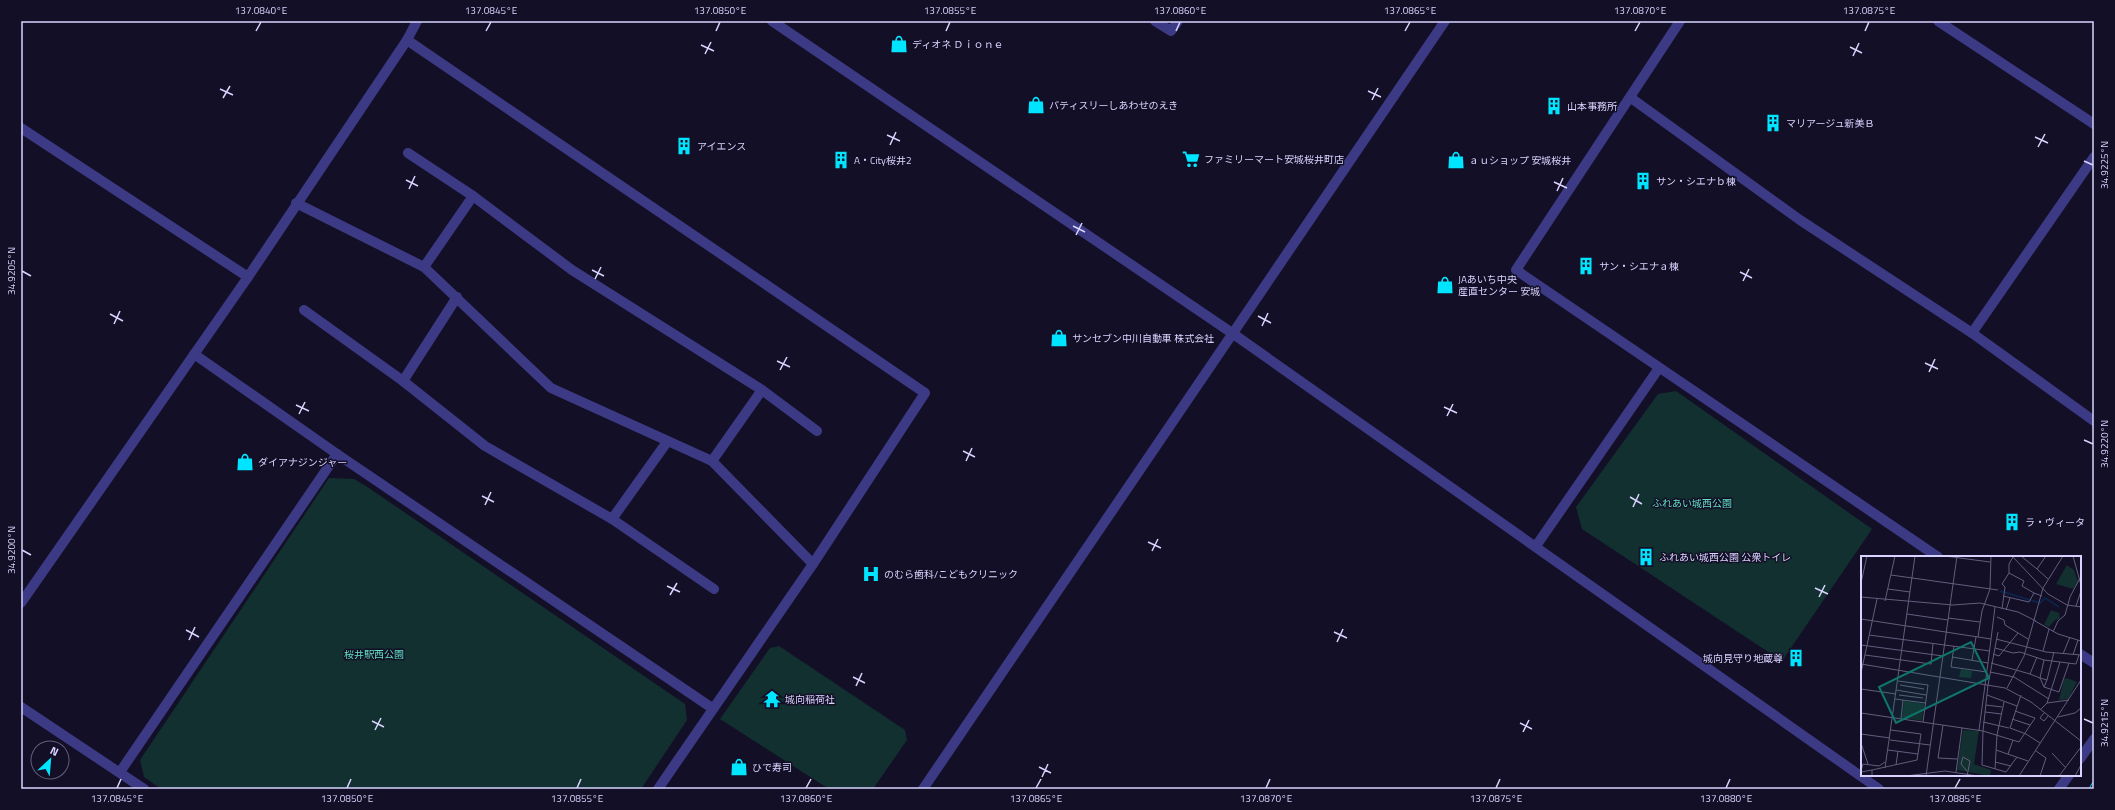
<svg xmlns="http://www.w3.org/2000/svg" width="2115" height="810" viewBox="0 0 2115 810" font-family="'Titillium Web','Noto Sans JP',sans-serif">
<rect width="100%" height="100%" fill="#130f26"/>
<!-- green -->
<g fill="#12302f">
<path d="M 1676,391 L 1872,529 L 1782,661 L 1582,529 L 1576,507 L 1658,394 Z"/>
<path d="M 329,478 L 354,479 L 366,486 L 685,704 L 687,720 L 641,789 L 161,789 L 144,777 L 140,760 Z"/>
<path d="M 779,646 L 905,730 L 907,740 L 873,789 L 829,789 L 720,719 L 770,648 Z"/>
</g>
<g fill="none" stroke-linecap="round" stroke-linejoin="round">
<!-- minor -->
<g stroke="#3d3a85" stroke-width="10">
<path d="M 1155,21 L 1171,31 L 1178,21"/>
<path d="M 1680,21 L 1516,270 L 1938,557"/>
<path d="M 1938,21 L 2094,124"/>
<path d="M 407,40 L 925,393 L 813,564 L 658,789"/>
<path d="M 1631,98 L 1800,220 L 1972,333 L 2094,421"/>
<path d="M 21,128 L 248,277"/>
<path d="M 408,153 L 473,196 L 572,270 L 762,390 L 817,431"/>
<path d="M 296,203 L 424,267 L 551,388 L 712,461 L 813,564"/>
<path d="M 424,267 L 473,196"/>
<path d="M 304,310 L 403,381 L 485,446 L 612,519 L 714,589"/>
<path d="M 1972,333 L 2094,157"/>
<path d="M 194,354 L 337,454 L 712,708"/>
<path d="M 403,381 L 457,297"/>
<path d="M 712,461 L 762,390"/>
<path d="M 612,519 L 667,442"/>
<path d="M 1536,546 L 1659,368"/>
<path d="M 21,603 L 248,277 L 407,40 L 417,21"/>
<path d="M 2080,654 L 2094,663"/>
<path d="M 21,707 L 144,789"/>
<path d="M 2080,759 L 2094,739"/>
<path d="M 120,772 L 337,454"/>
<path d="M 2059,789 L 2069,775"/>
</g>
<!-- tertiary -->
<g stroke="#3d3a85" stroke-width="10">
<path d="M 772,21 L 1232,333 L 1879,789"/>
<path d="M 923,789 L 1445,21"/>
</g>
<!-- rail casing -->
<g stroke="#00e5ff" stroke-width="4.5">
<path id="rail" d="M 2091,789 L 2094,784"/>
</g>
<!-- rail -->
<use href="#rail" stroke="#130f26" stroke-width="3" stroke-dasharray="9" stroke-linecap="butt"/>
</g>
<!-- ticks -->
<path fill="none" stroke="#d9d4ff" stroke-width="1.5" d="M 256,31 L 261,22M 486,31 L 491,22M 716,31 L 720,22M 946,31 L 950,22M 1176,31 L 1180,22M 1405,31 L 1410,22M 1635,31 L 1640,22M 1865,31 L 1869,22M 701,45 L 714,51M 1850,47 L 1862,53M 705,54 L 711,42M 1853,56 L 1859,43M 220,89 L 233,95M 1368,91 L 1381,97M 223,98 L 230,86M 1372,100 L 1378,88M 887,135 L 900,141M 2035,137 L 2048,143M 890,145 L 896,132M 2038,147 L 2045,134M 2084,161 L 2093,165M 406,180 L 418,186M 1554,182 L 1567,188M 409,189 L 415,176M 1557,191 L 1563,178M 1073,226 L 1085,232M 1076,235 L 1082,223M 592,270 L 604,276M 22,271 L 31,276M 1740,272 L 1752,278M 595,279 L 601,267M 1743,281 L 1749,269M 110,314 L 123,321M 1258,316 L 1271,323M 114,324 L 120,311M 1262,326 L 1268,313M 777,361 L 790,367M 1925,363 L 1938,369M 780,370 L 787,357M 1929,372 L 1935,359M 296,405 L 309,411M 1444,407 L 1457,413M 299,414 L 305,402M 1447,416 L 1453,404M 2084,440 L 2093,444M 963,451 L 975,457M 966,461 L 972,448M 482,496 L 494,502M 1630,497 L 1642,504M 485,505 L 491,492M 1633,507 L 1639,494M 1148,542 L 1161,548M 22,550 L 31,555M 1152,551 L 1158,539M 667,586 L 680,592M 1815,588 L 1828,594M 670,595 L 677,583M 1819,597 L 1825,585M 186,630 L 199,637M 1334,632 L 1347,638M 189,640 L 195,627M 1337,642 L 1343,629M 853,677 L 865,683M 856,686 L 862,673M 2084,719 L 2093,723M 372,721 L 384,727M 1520,723 L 1532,729M 375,730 L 381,718M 1523,732 L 1529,720M 1039,767 L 1051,773M 1042,777 L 1048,764M 117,788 L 121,779M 347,788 L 351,779M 577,788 L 581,779M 806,788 L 811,779M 1036,788 L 1041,779M 1266,788 L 1270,779M 1496,788 L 1500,779M 1726,788 L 1730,779M 1955,788 L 1960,779"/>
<!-- icons -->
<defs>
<g id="shop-bare" transform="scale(1.38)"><path d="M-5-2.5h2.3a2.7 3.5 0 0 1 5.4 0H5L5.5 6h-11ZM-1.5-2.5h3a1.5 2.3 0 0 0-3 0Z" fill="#00e5ff" stroke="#130f26" stroke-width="2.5" paint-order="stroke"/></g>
<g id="building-bare" transform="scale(1.38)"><path d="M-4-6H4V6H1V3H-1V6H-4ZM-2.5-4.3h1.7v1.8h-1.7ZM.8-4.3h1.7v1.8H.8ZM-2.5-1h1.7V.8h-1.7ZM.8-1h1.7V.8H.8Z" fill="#00e5ff" stroke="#130f26" stroke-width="2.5" paint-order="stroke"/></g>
<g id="supermarket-bare" transform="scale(1.38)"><path d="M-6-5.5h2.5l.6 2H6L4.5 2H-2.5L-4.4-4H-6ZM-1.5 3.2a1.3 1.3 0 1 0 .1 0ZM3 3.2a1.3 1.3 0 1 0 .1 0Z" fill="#00e5ff" stroke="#130f26" stroke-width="2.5" paint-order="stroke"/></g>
<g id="hospital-bare" transform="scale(1.38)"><path d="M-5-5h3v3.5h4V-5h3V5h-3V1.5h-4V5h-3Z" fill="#00e5ff" stroke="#130f26" stroke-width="2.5" paint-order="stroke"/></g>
<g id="temple-bare" transform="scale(1.38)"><path d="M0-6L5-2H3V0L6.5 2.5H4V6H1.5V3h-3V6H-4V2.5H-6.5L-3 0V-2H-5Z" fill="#00e5ff" stroke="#130f26" stroke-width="2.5" paint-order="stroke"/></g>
</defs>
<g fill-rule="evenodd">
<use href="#shop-bare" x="899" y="44"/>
<use href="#shop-bare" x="1036" y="105"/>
<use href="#building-bare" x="1554" y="106"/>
<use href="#building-bare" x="1773" y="123"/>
<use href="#building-bare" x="684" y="146"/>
<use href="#supermarket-bare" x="1191" y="159"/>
<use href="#building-bare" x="841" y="160"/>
<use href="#shop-bare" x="1456" y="160"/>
<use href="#building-bare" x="1643" y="181"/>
<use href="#building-bare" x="1586" y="266"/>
<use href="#shop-bare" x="1445" y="285"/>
<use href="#shop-bare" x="1059" y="338"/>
<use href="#shop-bare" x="245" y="462"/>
<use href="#building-bare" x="2012" y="522"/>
<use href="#building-bare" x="1646" y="557"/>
<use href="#hospital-bare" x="871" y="574"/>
<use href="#building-bare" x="1796" y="658"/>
<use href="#temple-bare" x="772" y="699"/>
<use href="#shop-bare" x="739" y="767"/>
</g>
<g text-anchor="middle" stroke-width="3" stroke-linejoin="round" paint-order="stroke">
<!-- poi labels -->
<g font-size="10" fill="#d9d4ff" stroke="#130f26" text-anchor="start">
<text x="912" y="48">ディオネ Ｄｉｏｎｅ</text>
<text x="1049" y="109">パティスリーしあわせのえき</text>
<text x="1567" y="110">山本事務所</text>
<text x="1786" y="127">マリアージュ新美Ｂ</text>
<text x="697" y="150">アイエンス</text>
<text x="1204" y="163">ファミリーマート安城桜井町店</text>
<text x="854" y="164">A・City桜井2</text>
<text x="1469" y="164">ａｕショップ 安城桜井</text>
<text x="1656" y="185">サン・シエナｂ棟</text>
<text x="1599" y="270">サン・シエナａ棟</text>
<text x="1458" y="283">JAあいち中央<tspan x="1458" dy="12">産直センター 安城</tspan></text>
<text x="1072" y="342">サンセブン中川自動車 株式会社</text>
<text x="258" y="466">ダイアナジンジャー</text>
<text x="2025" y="526">ラ・ヴィータ</text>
<text x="1659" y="561">ふれあい城西公園 公衆トイレ</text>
<text x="884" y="578">のむら歯科/こどもクリニック</text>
<text x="1783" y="662" text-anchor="end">城向見守り地蔵尊</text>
<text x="785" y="703">城向稲荷社</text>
<text x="752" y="771">ひで寿司</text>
</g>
<!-- park labels -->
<g font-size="10" fill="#5fe0c0" stroke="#130f26">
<text x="1692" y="507">ふれあい城西公園</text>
<text x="374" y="658">桜井駅西公園</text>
</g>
</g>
<!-- overview -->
<g transform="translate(1861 556)">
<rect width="220" height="220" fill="#130f26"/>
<path d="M 206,9 L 213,14 L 217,25 L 212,33 L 195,28 ZM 190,54 L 198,57 L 199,63 L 194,64 L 188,71 L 183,69 ZM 100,113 L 111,115 L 110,122 L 98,121 ZM 206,122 L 216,126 L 207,143 L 198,144 L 203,123 ZM 43,145 L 63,148 L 61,165 L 41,162 ZM 102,174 L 118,175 L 113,208 L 130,214 L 129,220 L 96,214 Z" fill="#12302f"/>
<path fill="none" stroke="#0c2248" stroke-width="2" d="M 139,35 L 179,47 L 184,42 L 198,51"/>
<path fill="none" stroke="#625e7d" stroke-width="1" d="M 84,0 L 129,6M 151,0 L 187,38 L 206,49 L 220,51M 160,0 L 176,13M 185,0 L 176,13 L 187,23M 212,0 L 220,29M 148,17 L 163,25 L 161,30 L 173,37M 30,19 L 137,34M 0,27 L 6,0M 27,33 L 49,36M 142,40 L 168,46 L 173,37 L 181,40M 0,41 L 92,49 L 119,47 L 157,56 L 175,65M 24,45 L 34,0M 215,50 L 220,35M 141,53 L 144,31 L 141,28 L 148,17 L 148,8 L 152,1M 145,54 L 149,42M 46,58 L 87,64M 136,61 L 143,64 L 144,69 L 167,83M 87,62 L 119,66M 0,63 L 130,83M 174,65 L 197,78 L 220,85M 137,76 L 134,92 L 152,97 L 159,96 L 183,104 L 215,108 L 218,99M 192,76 L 197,65 L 204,59 L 209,41 L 220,20M 8,79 L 129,95M 117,81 L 121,55 L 129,33 L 130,0M 135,83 L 185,96 L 220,99M 0,89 L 82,100M 93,90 L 90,111 L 126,116M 134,92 L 127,129 L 122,175 L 158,186 L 174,162 L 154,155M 182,95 L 188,73M 132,98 L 138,100 L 157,77M 202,98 L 209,81M 4,99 L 70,108 L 72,87M 212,99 L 217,84M 91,101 L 127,107 L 118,174M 111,104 L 115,81M 183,104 L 179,122 L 186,124 L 183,131 L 198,136 L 208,107M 127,107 L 134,51M 130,107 L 169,118 L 176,101M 0,108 L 144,132 L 170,146 L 220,185M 129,116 L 153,121 L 188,143M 0,117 L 16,43M 169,118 L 179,122 L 183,131M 186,124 L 193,96M 37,125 L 67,129 L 62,166M 39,129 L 63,133M 146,132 L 163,100 L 182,32 L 202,0M 0,133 L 35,138M 35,134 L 65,139M 38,139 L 62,142M 126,139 L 156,150M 160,139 L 149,172 L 165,178 L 179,187M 34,143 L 64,147M 186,147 L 208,144M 125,149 L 141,151M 179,154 L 186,147 L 199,106M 124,156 L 141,158M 0,157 L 122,175 L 121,209 L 145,216 L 156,201M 183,157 L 179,162 L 183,165 L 187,160M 197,161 L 214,157 L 220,152M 40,163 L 42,144M 151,163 L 169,169M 122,166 L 148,172M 82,169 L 77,202 L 96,203M 0,178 L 29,182M 29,184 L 69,189M 0,187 L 7,208M 27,194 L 57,198M 135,194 L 167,205M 175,195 L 185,202 L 179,220M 191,197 L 204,211M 147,198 L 152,184M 134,206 L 150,210M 35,209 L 37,195M 24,212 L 54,0M 134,213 L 136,179 L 143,146M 11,214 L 56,204 L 60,178 L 30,174M 0,215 L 2,208 L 18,210 L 24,206M 0,216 L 11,214 L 11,220M 95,216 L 101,172M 45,220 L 84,215 L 117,220M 65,220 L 96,0M 106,220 L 109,205 L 102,201 L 100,208 L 106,215M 158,220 L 220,124M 198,220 L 220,191M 214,220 L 220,209"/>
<path fill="#0f766e" fill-opacity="0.15" stroke="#0f766e" stroke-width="2" d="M 110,86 L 128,122 L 35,167 L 18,131 Z"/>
<rect width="220" height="220" fill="none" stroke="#d9d4ff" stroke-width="2"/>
</g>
<!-- border -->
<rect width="2115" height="810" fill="none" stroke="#130f26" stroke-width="44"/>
<!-- north arrow -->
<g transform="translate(50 760) rotate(26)"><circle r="19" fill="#130f26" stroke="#625e7d"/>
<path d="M0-3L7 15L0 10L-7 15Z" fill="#00e5ff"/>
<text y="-6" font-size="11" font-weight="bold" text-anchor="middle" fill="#d9d4ff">N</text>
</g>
<rect x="22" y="22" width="2071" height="766" fill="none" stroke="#d9d4ff" stroke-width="1.5"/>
<g font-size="10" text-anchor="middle" fill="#d9d4ff">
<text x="261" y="14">137.0840°E</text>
<text x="491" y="14">137.0845°E</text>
<text x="720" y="14">137.0850°E</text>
<text x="950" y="14">137.0855°E</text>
<text x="1180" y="14">137.0860°E</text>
<text x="1410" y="14">137.0865°E</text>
<text x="1640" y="14">137.0870°E</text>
<text x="1869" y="14">137.0875°E</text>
<text transform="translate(2104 165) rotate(-90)" y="4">34.9225°N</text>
<text transform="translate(11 271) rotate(-90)" y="4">34.9205°N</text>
<text transform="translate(2104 444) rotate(-90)" y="4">34.9220°N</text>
<text transform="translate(11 550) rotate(-90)" y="4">34.9200°N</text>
<text transform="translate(2104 723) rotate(-90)" y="4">34.9215°N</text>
<text x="117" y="802">137.0845°E</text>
<text x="347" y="802">137.0850°E</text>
<text x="577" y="802">137.0855°E</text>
<text x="806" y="802">137.0860°E</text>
<text x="1036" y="802">137.0865°E</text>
<text x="1266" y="802">137.0870°E</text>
<text x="1496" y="802">137.0875°E</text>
<text x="1726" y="802">137.0880°E</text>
<text x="1955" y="802">137.0885°E</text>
</g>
</svg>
